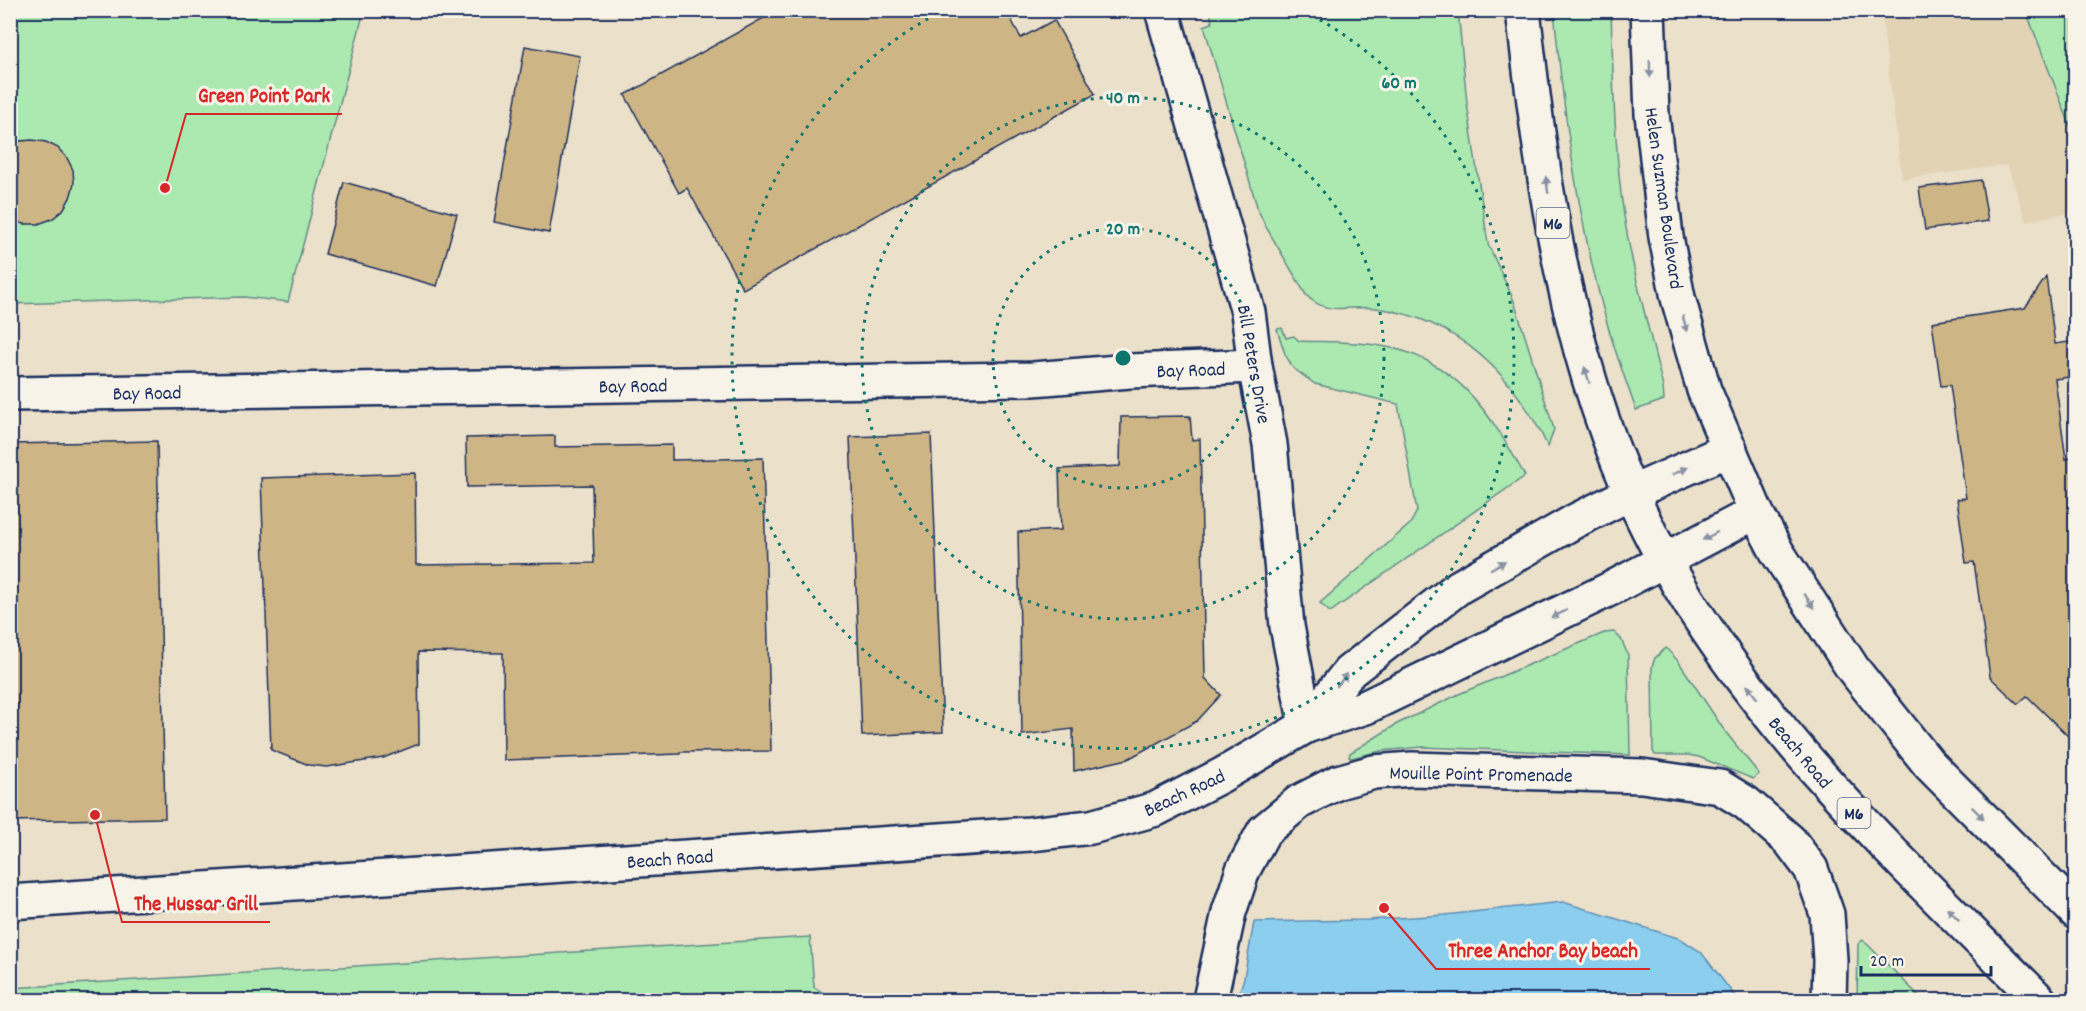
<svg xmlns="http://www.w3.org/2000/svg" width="2086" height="1011" viewBox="0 0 2086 1011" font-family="Dekko,sans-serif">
<rect width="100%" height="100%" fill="#ebe0ca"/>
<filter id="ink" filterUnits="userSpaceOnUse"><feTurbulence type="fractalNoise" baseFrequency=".0167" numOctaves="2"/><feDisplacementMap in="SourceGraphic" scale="12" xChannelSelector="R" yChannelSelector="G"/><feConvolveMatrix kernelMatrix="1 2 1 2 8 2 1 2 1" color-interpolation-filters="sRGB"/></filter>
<g filter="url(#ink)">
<!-- built -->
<path fill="#e2d3b5" d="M 1881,11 L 2026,11 L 2075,138 L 2075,212 L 2026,221 L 2007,165 L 1902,179 Z"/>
<!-- green -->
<g fill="#abe9b0" stroke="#638c87" stroke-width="1.5">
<path d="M 10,11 L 364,11 L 288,302 L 244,297 L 11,304 Z"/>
<path d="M 1210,11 L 1458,11 L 1467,103 L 1488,244 L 1514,301 L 1554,429 L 1548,447 C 1514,375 1458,319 1376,308 C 1349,305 1327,317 1306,295 L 1266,227 L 1258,210 L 1204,26 L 1212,23 Z"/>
<path d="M 1554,11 L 1611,11 C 1613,72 1614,133 1621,194 C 1629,260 1648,324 1663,387 L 1664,400 L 1636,410 C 1626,381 1615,352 1607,323 C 1578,221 1564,116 1554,11 Z"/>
<path d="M 2026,11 L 2075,11 L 2075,138 Z"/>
<path d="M 1282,328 L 1286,338 L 1294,336 L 1299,341 C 1326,342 1354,341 1381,346 C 1456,357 1492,416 1525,476 L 1330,612 L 1320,603 L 1410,524 L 1417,511 L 1398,404 L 1315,384 L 1293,368 L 1285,354 L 1277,329 Z"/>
<path d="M 1614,632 L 1621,639 L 1628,655 L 1630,755 L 1422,747 L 1381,751 L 1351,758 L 1349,757 L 1350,753 L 1397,724 L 1459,694 L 1604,633 Z"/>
<path d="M 1666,648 L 1679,662 L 1724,730 L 1759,774 L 1753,779 L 1699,757 L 1688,755 L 1655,755 L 1653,751 L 1652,666 L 1655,658 Z"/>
<path d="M 810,937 L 814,987 L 834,1000 L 11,1000 L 11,988 Z"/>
<path d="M 1863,940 L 1923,1000 L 1857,1000 L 1858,944 Z"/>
</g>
<!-- water -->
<path fill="#8cceee" stroke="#5f8eb4" stroke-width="1.5" d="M 1563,902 L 1681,939 L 1701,952 L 1738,1000 L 1237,1000 L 1244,978 L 1254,922 L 1367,920 L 1445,915 Z"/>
<!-- building -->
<g fill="#ceb585" stroke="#1b2f5e" stroke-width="1.5">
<path d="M 778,10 L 1006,10 L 1021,38 L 1054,20 L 1095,94 L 743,289 L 687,188 L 679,193 L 625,95 Z"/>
<path d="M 525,46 L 580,56 L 549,233 L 494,222 Z"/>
<path d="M 32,140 L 46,142 L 58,148 L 67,158 L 73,170 L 74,184 L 70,198 L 63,210 L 52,219 L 38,224 L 24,224 L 10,219 L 10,142 Z"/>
<path d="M 1981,180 L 1988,221 L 1925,230 L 1919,188 Z"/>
<path d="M 344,182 L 457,214 L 437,286 L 325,254 Z"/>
<path d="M 2046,277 L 2055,344 L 2076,341 L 2076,376 L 2055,379 L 2066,459 L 2076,457 L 2076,744 L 2027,696 L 2018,704 L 1990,677 L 1974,562 L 1966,563 L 1957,499 L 1966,498 L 1950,385 L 1941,386 L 1932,322 L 2025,308 Z"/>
<path d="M 1190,416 L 1192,440 L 1200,439 L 1205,678 L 1221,695 L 1197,721 L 1128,759 L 1074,771 L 1073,729 L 1022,735 L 1018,532 L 1061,530 L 1059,469 L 1120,466 L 1121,417 Z"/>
<path d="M 931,434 L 943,732 L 862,736 L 850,437 Z"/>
<path d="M 555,436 L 555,447 L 672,445 L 672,460 L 763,458 L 771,751 L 680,752 L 680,754 L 504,760 L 503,653 L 418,652 L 419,744 L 383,758 L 327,767 L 309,765 L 271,750 L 261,478 L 415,473 L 416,565 L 594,563 L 592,485 L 467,487 L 466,438 Z"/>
<path d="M 157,441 L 165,818 L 10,821 L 10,444 Z"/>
</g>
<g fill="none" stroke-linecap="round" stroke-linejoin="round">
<!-- pedestrian casing -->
<g stroke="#1b2f5e" stroke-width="38">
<path id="pedestrian" d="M 1210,1000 L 1229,912 L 1243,870 L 1264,831 L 1299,802 L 1338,782 L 1374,772 L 1412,769 L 1642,776 L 1720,787 L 1746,803 L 1790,841 L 1811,869 L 1827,914 L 1830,960 L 1829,1000"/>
</g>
<!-- minor casing -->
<g stroke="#1b2f5e" stroke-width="38">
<g id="minor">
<path d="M 1162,10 L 1248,312 L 1255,366 L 1270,444 L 1287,626 L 1306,726"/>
<path d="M 10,394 L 1033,379 L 1130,371 L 1255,366"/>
</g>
</g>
<!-- tertiary casing -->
<g stroke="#1b2f5e" stroke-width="38">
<g id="tertiary">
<path d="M 1306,726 L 1349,672 L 1459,587 L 1575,521 L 1631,493 L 1730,449"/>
<path d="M 10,902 L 1030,834 L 1091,827 L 1156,809 L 1222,775 L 1306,726 L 1366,707 L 1612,588 L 1756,512"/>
</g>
</g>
<!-- primary casing -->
<g stroke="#1b2f5e" stroke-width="38">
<g id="primary">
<path d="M 1523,10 C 1544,199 1571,393 1665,561 C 1759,731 1904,864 2039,1000"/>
<path d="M 1648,10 L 1652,114 L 1666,237 L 1678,298 L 1704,390 L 1756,512 L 1777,552 L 1853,669 L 1929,764 L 2076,912"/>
</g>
</g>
<!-- pedestrian -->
<use href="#pedestrian" stroke="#f7f3e8" stroke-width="33"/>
<!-- minor -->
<use href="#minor" stroke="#f7f3e8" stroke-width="33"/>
<!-- tertiary -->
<use href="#tertiary" stroke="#f7f3e8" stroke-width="33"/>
<!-- primary -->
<use href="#primary" stroke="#f7f3e8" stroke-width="33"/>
</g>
<!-- one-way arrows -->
<defs><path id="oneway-solid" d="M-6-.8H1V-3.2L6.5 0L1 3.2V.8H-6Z" transform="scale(1.5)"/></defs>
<g fill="#8991a3">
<use href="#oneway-solid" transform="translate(1650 69) rotate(88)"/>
<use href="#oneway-solid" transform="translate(1547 185) rotate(-99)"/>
<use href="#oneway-solid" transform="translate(1685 324) rotate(74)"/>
<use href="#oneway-solid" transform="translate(1587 375) rotate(-108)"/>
<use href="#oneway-solid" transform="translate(1680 471) rotate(-24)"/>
<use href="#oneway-solid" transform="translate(1710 536) rotate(152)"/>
<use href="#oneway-solid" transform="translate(1498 565) rotate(-30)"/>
<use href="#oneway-solid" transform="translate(1809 601) rotate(57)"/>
<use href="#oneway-solid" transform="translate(1559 614) rotate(154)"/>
<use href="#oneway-solid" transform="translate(1342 680) rotate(-51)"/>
<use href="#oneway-solid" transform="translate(1752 692) rotate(-128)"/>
<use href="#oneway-solid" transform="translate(1978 813) rotate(45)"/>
<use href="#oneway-solid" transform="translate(1953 914) rotate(-135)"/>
</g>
</g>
<!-- distance rings -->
<g fill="none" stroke="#0f766e" stroke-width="3" stroke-dasharray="3 6">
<circle cx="1123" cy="358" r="130"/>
<circle cx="1123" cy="358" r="261"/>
<path d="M1304 11A391 391 0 1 1 942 11"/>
</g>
<g text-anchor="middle" stroke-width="6" stroke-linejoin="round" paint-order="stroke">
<!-- shield labels -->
<g fill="#f7f3e8" stroke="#5d6a87" stroke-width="1.5">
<rect x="1536.5" y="208" width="33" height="30" rx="4.5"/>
<rect x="1837.5" y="798" width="33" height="30" rx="4.5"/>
</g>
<g font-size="18" font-weight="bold" fill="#1b2f5e">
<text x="1553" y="229">M6</text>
<text x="1854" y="819">M6</text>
</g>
<!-- street labels -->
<g font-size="20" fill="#1b2f5e" stroke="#f7f3e8">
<text transform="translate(1665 198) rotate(82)" y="7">Helen Suzman Boulevard</text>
<text transform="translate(1255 364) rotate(80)" y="7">Bill Peters Drive</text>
<text transform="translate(1191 369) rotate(-2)" y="7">Bay Road</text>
<text transform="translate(633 385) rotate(-1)" y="7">Bay Road</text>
<text transform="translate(147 392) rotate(-1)" y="7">Bay Road</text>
<text transform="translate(1801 752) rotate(50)" y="7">Beach Road</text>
<text transform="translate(1481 773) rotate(1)" y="7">Mouille Point Promenade</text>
<text transform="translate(1184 792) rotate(-25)" y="7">Beach Road</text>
<text transform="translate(670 858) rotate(-4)" y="7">Beach Road</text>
</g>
</g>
<circle cx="1123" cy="358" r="9" fill="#0f766e" stroke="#f7f3e8" stroke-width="3"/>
<g font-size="18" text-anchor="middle" font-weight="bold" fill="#0f766e" stroke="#f7f3e8" stroke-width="6" stroke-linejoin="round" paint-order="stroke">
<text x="1399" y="88">60 m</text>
<text x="1123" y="103">40 m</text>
<text x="1123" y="234">20 m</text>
</g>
<!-- callouts -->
<path fill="none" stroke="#d62828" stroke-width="2" d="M165 188L186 114H342M95 815L122 922H270M1384 908L1436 969H1650"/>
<g fill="#d62828" stroke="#f7f3e8" stroke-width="2">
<circle cx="165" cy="188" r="6"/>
<circle cx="95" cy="815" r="6"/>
<circle cx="1384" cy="908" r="6"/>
</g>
<g font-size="21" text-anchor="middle" font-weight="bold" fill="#d62828" stroke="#f7f3e8" stroke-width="6" stroke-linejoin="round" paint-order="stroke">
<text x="264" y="102">Green Point Park</text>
<text x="196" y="910">The Hussar Grill</text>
<text x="1543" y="957">Three Anchor Bay beach</text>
</g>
<!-- margin -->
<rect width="2086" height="1011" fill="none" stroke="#f7f3e8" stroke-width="36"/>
<rect x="18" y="18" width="2050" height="975" fill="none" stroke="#1b2f5e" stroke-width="2" filter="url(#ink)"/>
<!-- scale -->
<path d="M1861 966v9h130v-9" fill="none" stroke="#1b2f5e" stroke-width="3"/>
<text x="1870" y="966" font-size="18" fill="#1b2f5e" stroke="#f7f3e8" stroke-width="4.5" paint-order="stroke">20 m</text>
</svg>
